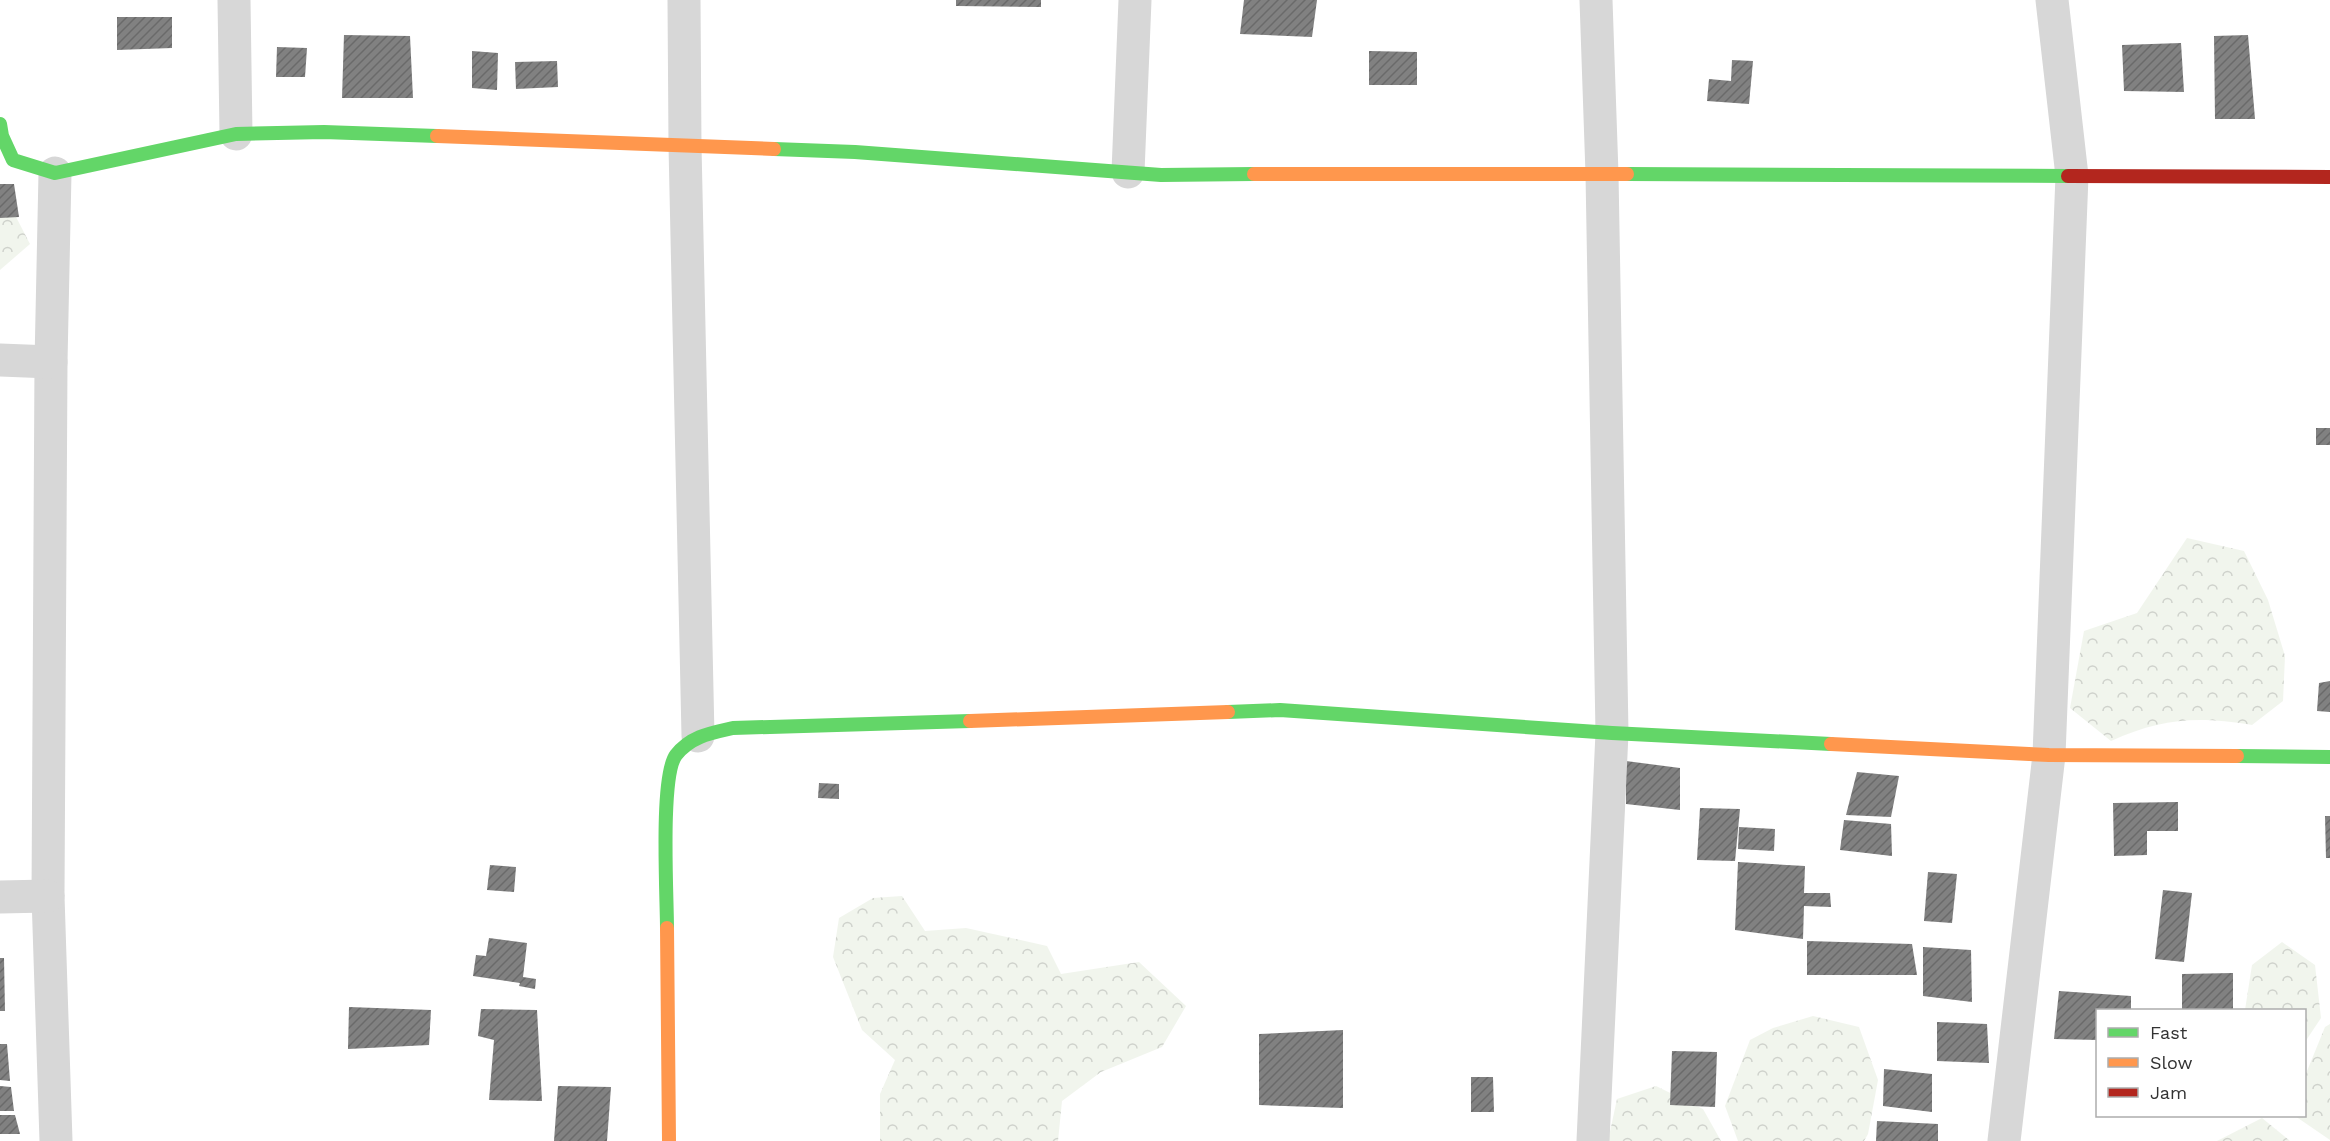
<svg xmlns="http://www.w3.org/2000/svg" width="2330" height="1141" viewBox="0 0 2330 1141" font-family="'Work Sans',sans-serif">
<defs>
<pattern id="forest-crowns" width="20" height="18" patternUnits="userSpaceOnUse" patternTransform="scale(1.5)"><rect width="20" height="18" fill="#f1f5ed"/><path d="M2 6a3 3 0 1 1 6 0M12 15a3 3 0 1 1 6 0" fill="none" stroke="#cfd2cc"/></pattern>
<pattern id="building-hatch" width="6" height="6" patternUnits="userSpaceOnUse" patternTransform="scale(1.5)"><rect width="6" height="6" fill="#818181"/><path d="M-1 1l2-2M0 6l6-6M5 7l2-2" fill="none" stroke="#6a6a6a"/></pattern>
</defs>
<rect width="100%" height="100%" fill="#fff"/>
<!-- forest -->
<g fill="url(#forest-crowns)">
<path d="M 0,186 L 30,244 L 0,270 Z"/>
<path d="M 2187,538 L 2244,551 L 2268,600 L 2285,656 L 2283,701 L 2252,725 C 2197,716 2162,718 2111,741 L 2070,708 L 2084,631 L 2137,613 Z"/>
<path d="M 902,896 L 925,931 L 966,928 L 1047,946 L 1061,974 L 1139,962 L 1186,1006 L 1162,1047 L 1101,1072 L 1062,1101 L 1058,1141 L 880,1141 L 880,1094 L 895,1060 L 862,1030 L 833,957 L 839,918 L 873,898 Z"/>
<path d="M 2282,942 L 2315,965 L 2321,1018 L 2305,1042 L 2304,1010 L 2245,1010 L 2252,965 Z"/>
<path d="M 1813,1016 L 1859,1027 L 1878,1080 L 1868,1134 L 1864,1141 L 1738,1141 L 1725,1106 L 1750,1040 L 1773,1028 Z"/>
<path d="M 2330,1024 L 2330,1140 L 2295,1116 L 2304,1116 L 2305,1076 L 2325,1027 Z"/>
<path d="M 1656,1086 L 1703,1109 L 1721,1141 L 1608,1141 L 1617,1099 Z"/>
<path d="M 2262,1118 L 2290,1141 L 2217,1141 Z"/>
</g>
<!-- building -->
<g fill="url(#building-hatch)">
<path d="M 956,0 L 1041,0 L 1041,7 L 956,6 Z"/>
<path d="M 1244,0 L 1317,0 L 1312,37 L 1240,34 Z"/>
<path d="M 117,17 L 172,17 L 172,48 L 117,50 Z"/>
<path d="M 344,35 L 410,36 L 413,98 L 342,98 Z"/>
<path d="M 2248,35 L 2255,119 L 2215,119 L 2214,36 Z"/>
<path d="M 2181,43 L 2184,92 L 2124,91 L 2122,45 Z"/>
<path d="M 277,47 L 307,48 L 305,77 L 276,77 Z"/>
<path d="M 472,51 L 498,53 L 497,90 L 472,88 Z"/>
<path d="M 1369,51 L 1417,52 L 1417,85 L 1369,85 Z"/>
<path d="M 1732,60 L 1753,61 L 1749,104 L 1707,101 L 1709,79 L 1731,81 Z"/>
<path d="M 557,61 L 558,87 L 516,89 L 515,62 Z"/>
<path d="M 0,184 L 14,184 L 19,217 L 0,218 Z"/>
<rect x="2316" y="428" width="14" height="17"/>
<path d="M 2330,681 L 2330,712 L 2317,711 L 2319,683 Z"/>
<path d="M 1626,761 L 1680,768 L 1680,810 L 1626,804 Z"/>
<path d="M 1857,772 L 1899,776 L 1891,817 L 1846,815 Z"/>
<path d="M 819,783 L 839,784 L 839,799 L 818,798 Z"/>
<path d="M 2178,802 L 2178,831 L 2147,831 L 2147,855 L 2114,856 L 2113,803 Z"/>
<path d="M 1700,808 L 1740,809 L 1735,861 L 1697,860 Z"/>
<path d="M 2325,816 L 2330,816 L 2330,858 L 2326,858 Z"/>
<path d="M 1844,820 L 1891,824 L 1892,856 L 1840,850 Z"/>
<path d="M 1739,827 L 1775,829 L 1774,851 L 1738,849 Z"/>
<path d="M 1738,862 L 1805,866 L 1804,893 L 1830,893 L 1831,907 L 1804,906 L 1803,939 L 1735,930 Z"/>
<path d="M 490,865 L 516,867 L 514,892 L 487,890 Z"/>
<path d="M 1928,872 L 1957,874 L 1952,923 L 1924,921 Z"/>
<path d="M 2163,890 L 2192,893 L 2184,962 L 2155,959 Z"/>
<path d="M 489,938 L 527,943 L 523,977 L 536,979 L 535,989 L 519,986 L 520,983 L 473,976 L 476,955 L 486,956 Z"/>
<path d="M 1807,941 L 1912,944 L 1917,975 L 1807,975 Z"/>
<path d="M 1923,947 L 1971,950 L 1972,1002 L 1923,996 Z"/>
<path d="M 0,958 L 4,958 L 5,1011 L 0,1011 Z"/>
<path d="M 2233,973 L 2233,1010 L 2182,1010 L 2182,974 Z"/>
<path d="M 2059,991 L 2131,996 L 2131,1010 L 2098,1010 L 2098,1040 L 2054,1039 Z"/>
<path d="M 349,1007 L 431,1010 L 429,1045 L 348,1049 Z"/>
<path d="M 481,1009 L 537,1010 L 542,1101 L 489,1100 L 494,1040 L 478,1036 Z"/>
<path d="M 1937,1022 L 1987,1024 L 1989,1063 L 1937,1061 Z"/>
<path d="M 1343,1030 L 1343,1108 L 1259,1105 L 1259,1034 Z"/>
<path d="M 0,1044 L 7,1044 L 10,1081 L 0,1080 Z"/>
<path d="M 1672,1051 L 1717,1052 L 1715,1107 L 1670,1105 Z"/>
<path d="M 1884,1069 L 1932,1074 L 1932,1112 L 1883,1106 Z"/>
<path d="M 1471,1077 L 1493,1077 L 1494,1112 L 1471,1112 Z"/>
<path d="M 0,1086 L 11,1087 L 14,1111 L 0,1111 Z"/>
<path d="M 558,1086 L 611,1087 L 607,1141 L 554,1141 Z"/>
<path d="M 0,1115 L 15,1115 L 20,1134 L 0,1134 Z"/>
<path d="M 1877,1121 L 1938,1124 L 1938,1141 L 1876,1141 Z"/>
</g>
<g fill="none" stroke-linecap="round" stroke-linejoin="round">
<!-- street -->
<g stroke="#d7d7d7" stroke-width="33">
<path d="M 234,0 L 236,134"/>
<path d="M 684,0 L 685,146 L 698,736"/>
<path d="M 1128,172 L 1135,0"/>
<path d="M 55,173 L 51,362 L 48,896 L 56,1141"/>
<path d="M 0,360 L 51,362"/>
<path d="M 0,897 L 48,896"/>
<path d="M 1593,1141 L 1612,733 L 1602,174 L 1596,0"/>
<path d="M 2004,1141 L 2049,755 L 2072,176 L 2052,0"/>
</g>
<!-- fast -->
<g stroke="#63d668" stroke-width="14">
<path d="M 0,124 L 2,136 L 13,160 L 55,173 L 236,134 L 324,132 L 437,136"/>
<path d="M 774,149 L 855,152 L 1161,175 L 1254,174"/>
<path d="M 1627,174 L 2068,176"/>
<path d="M 1228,712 L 1280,710 L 1612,733 L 1831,744"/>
<path d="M 2237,756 L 2330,757"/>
<path d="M 667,928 C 667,896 660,776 676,755 C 691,736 711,733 733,728 L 970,721"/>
</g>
<!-- slow -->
<g stroke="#ff974d" stroke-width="14">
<path d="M 437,136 L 774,149"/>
<path d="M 1254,174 L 1627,174"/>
<path d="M 970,721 L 1228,712"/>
<path d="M 1831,744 L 2049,755 L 2237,756"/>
<path d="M 667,928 L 669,1141"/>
</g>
<!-- jam -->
<path stroke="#b3261e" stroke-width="14" d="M 2068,176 L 2330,177"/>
</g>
<!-- legend -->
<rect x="2096" y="1009" width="210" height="108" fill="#ffffff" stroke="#adadad" stroke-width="1.5"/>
<rect x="2108" y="1028" width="30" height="9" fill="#63d668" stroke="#adadad" stroke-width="1.5"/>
<text x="2150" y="1039" font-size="18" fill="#333333">Fast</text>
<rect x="2108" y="1058" width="30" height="9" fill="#ff974d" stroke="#adadad" stroke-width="1.5"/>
<text x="2150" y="1069" font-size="18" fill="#333333">Slow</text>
<rect x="2108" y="1088" width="30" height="9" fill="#b3261e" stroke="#adadad" stroke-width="1.5"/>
<text x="2150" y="1099" font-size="18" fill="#333333">Jam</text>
</svg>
